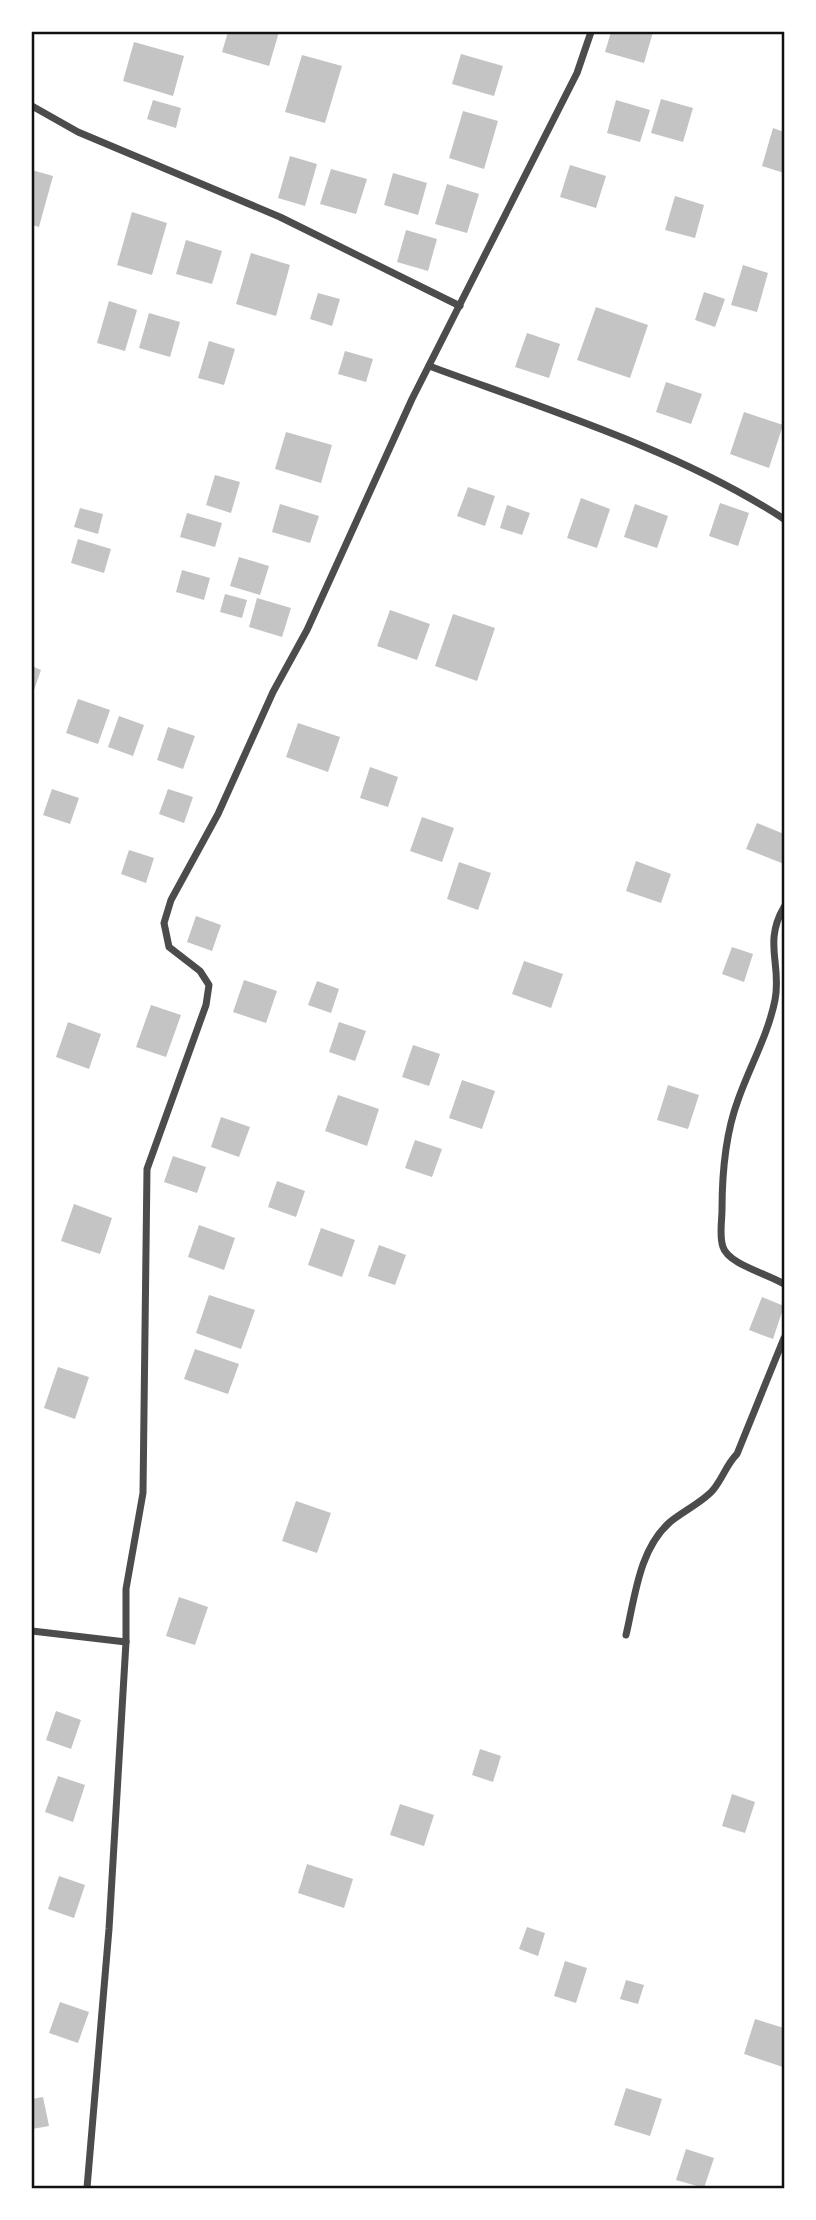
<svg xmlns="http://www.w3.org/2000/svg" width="816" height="2220" viewBox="0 0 816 2220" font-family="'Source Sans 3',sans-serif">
<rect width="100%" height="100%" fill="#fff"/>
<!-- building -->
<g fill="#c4c4c4">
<path d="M 228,32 L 279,32 L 269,66 L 222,52 Z"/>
<path d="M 611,32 L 653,32 L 644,63 L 605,52 Z"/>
<path d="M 134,42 L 184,56 L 173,96 L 123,81 Z"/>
<path d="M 461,54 L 503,66 L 494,96 L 452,84 Z"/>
<path d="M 302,55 L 342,66 L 325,123 L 285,112 Z"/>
<path d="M 661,99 L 693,108 L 683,142 L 651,133 Z"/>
<path d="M 153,100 L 181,108 L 176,128 L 147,119 Z"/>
<path d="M 616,100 L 650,110 L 640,142 L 607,133 Z"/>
<path d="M 463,111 L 498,121 L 484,169 L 449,158 Z"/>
<path d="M 773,128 L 784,132 L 784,173 L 762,166 Z"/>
<path d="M 290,156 L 317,164 L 305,206 L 278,198 Z"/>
<path d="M 570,165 L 606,176 L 596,208 L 560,197 Z"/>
<path d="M 331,169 L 367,179 L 356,214 L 320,204 Z"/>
<path d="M 32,170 L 53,176 L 39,227 L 32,225 Z"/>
<path d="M 393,173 L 427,183 L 418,215 L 384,205 Z"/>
<path d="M 447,184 L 479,194 L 467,233 L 435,224 Z"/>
<path d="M 675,196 L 704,205 L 695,238 L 665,230 Z"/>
<path d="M 132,212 L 167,223 L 152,275 L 117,265 Z"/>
<path d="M 406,230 L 437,239 L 428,271 L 397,262 Z"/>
<path d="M 186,240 L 222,251 L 212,284 L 176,274 Z"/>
<path d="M 251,253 L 290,265 L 276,316 L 236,304 Z"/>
<path d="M 743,265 L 768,273 L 757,312 L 731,305 Z"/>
<path d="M 704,292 L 725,299 L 715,327 L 695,320 Z"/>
<path d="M 318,293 L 340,299 L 332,326 L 310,319 Z"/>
<path d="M 109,301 L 137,310 L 125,351 L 97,343 Z"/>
<path d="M 596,307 L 648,325 L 630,378 L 577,360 Z"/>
<path d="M 149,313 L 180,322 L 170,357 L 139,348 Z"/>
<path d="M 527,333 L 560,344 L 549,378 L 515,367 Z"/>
<path d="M 209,341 L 235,349 L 224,385 L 198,378 Z"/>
<path d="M 345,351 L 373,359 L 366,382 L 338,374 Z"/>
<path d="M 666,382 L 702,394 L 691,424 L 656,412 Z"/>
<path d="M 744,412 L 783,425 L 769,468 L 730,454 Z"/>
<path d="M 286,432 L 332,445 L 321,483 L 275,469 Z"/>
<path d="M 215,475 L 240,482 L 231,513 L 206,505 Z"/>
<path d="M 468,487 L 495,496 L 485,526 L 457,516 Z"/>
<path d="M 581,498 L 610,509 L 597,548 L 567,538 Z"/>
<path d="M 720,503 L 749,513 L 738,546 L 709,536 Z"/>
<path d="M 280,504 L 319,516 L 310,543 L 272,532 Z"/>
<path d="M 635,504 L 668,516 L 657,548 L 624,537 Z"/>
<path d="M 507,505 L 530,513 L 522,535 L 500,528 Z"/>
<path d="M 80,508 L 103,514 L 98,534 L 74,527 Z"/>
<path d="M 187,513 L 222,523 L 215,547 L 180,537 Z"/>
<path d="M 78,539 L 111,549 L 104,573 L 71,563 Z"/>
<path d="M 239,557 L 269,566 L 260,595 L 230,586 Z"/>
<path d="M 182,570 L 210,578 L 204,600 L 176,592 Z"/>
<path d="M 225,594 L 247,600 L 242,618 L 220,612 Z"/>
<path d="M 257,598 L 291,608 L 282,637 L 249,627 Z"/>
<path d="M 390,610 L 430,624 L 417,660 L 377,646 Z"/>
<path d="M 453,614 L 495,628 L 477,681 L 435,666 Z"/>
<path d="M 32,666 L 41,670 L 32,696 Z"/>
<path d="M 78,699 L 110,710 L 98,744 L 66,733 Z"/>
<path d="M 119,716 L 144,725 L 133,756 L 108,747 Z"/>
<path d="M 298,723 L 340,737 L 328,772 L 286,757 Z"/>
<path d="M 168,727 L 195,736 L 183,769 L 157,760 Z"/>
<path d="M 370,767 L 398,777 L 388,807 L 360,798 Z"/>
<path d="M 52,789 L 79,798 L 70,824 L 43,815 Z"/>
<path d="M 168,789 L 193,797 L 184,823 L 159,814 Z"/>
<path d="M 422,817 L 454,828 L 442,862 L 410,851 Z"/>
<path d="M 757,823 L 784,834 L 784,864 L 746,849 Z"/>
<path d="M 129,850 L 154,858 L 146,883 L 121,874 Z"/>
<path d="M 636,861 L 671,874 L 661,903 L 626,891 Z"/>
<path d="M 459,862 L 491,873 L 478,910 L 447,899 Z"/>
<path d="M 196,916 L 221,925 L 212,951 L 187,942 Z"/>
<path d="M 732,947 L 753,954 L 744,982 L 722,974 Z"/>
<path d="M 524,961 L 563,974 L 551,1008 L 512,994 Z"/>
<path d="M 244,980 L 277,991 L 266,1023 L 233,1012 Z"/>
<path d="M 317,981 L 339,989 L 331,1013 L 308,1005 Z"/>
<path d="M 151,1005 L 181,1015 L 166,1057 L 136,1047 Z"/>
<path d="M 68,1022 L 101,1034 L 89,1069 L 56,1057 Z"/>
<path d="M 339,1022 L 366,1031 L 355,1061 L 329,1052 Z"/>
<path d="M 413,1045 L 440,1054 L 429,1086 L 402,1077 Z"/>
<path d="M 462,1080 L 495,1091 L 482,1129 L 449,1118 Z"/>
<path d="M 668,1085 L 699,1095 L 688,1129 L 657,1120 Z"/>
<path d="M 338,1095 L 379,1109 L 367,1146 L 325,1131 Z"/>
<path d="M 221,1117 L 250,1127 L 239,1157 L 211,1147 Z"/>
<path d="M 415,1140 L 442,1149 L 432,1177 L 405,1168 Z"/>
<path d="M 173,1156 L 206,1167 L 197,1193 L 164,1182 Z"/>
<path d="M 277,1181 L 305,1191 L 296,1217 L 268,1207 Z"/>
<path d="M 74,1204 L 112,1218 L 100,1254 L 61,1241 Z"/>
<path d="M 199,1225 L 235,1238 L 224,1270 L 188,1257 Z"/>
<path d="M 321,1228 L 355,1240 L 342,1277 L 308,1265 Z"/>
<path d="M 379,1245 L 406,1255 L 395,1285 L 368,1276 Z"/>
<path d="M 209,1295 L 255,1310 L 241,1349 L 196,1333 Z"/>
<path d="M 762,1297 L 784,1306 L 773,1339 L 749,1330 Z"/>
<path d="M 195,1349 L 239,1364 L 228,1394 L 184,1379 Z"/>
<path d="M 58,1367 L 89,1377 L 75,1419 L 44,1408 Z"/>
<path d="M 296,1501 L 331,1513 L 317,1553 L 282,1541 Z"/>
<path d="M 179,1597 L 208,1607 L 195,1645 L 166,1636 Z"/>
<path d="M 56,1711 L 81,1720 L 71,1749 L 46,1740 Z"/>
<path d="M 480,1749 L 501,1756 L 493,1782 L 472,1775 Z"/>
<path d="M 58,1776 L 85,1785 L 73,1822 L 45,1812 Z"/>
<path d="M 732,1794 L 755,1802 L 745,1833 L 722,1826 Z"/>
<path d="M 400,1804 L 434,1815 L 424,1846 L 390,1835 Z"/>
<path d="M 307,1864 L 353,1879 L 344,1908 L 298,1893 Z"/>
<path d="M 59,1876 L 85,1885 L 74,1918 L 48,1909 Z"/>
<path d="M 527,1927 L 545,1933 L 538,1956 L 519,1949 Z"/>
<path d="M 565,1961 L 587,1968 L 576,2003 L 554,1996 Z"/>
<path d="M 626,1980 L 644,1985 L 638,2004 L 620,1999 Z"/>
<path d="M 60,2002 L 89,2012 L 78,2043 L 49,2033 Z"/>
<path d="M 755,2019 L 784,2028 L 783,2067 L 744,2054 Z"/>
<path d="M 626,2088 L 662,2099 L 650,2136 L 614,2125 Z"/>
<path d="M 43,2097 L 49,2126 L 32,2129 L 32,2099 Z"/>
<path d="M 686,2149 L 714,2158 L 704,2188 L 676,2180 Z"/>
</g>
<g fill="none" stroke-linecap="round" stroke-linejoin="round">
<!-- minor -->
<g stroke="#4c4c4c" stroke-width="7">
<path d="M 32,106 L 78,132 L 280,217 L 460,306"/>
<path d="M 429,366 C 546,409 680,451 784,519"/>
<path d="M 784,907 C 763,943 782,965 775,1000 C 768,1035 750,1066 738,1100 C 725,1135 722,1173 722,1210 C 722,1221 719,1236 723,1247 C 728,1264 768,1274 784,1284"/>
<path d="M 32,1631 L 126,1642"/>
<path d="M 626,1635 C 635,1597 639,1549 670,1522 C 682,1512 704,1501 713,1490 C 723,1478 726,1465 737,1454 L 784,1338"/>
<path d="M 87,2188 L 109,1929 L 126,1642 L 126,1589 L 143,1493 L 147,1169 L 206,1005 L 209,985 L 200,971 L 169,947 L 164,923 L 171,900 L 218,814 L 273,692 L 307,630 L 412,399 L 577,73 L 591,32"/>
</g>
</g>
<!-- border -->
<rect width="816" height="2220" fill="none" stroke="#ffffff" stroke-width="66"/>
<rect x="33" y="33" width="750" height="2154" fill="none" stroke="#111" stroke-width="2.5"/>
</svg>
